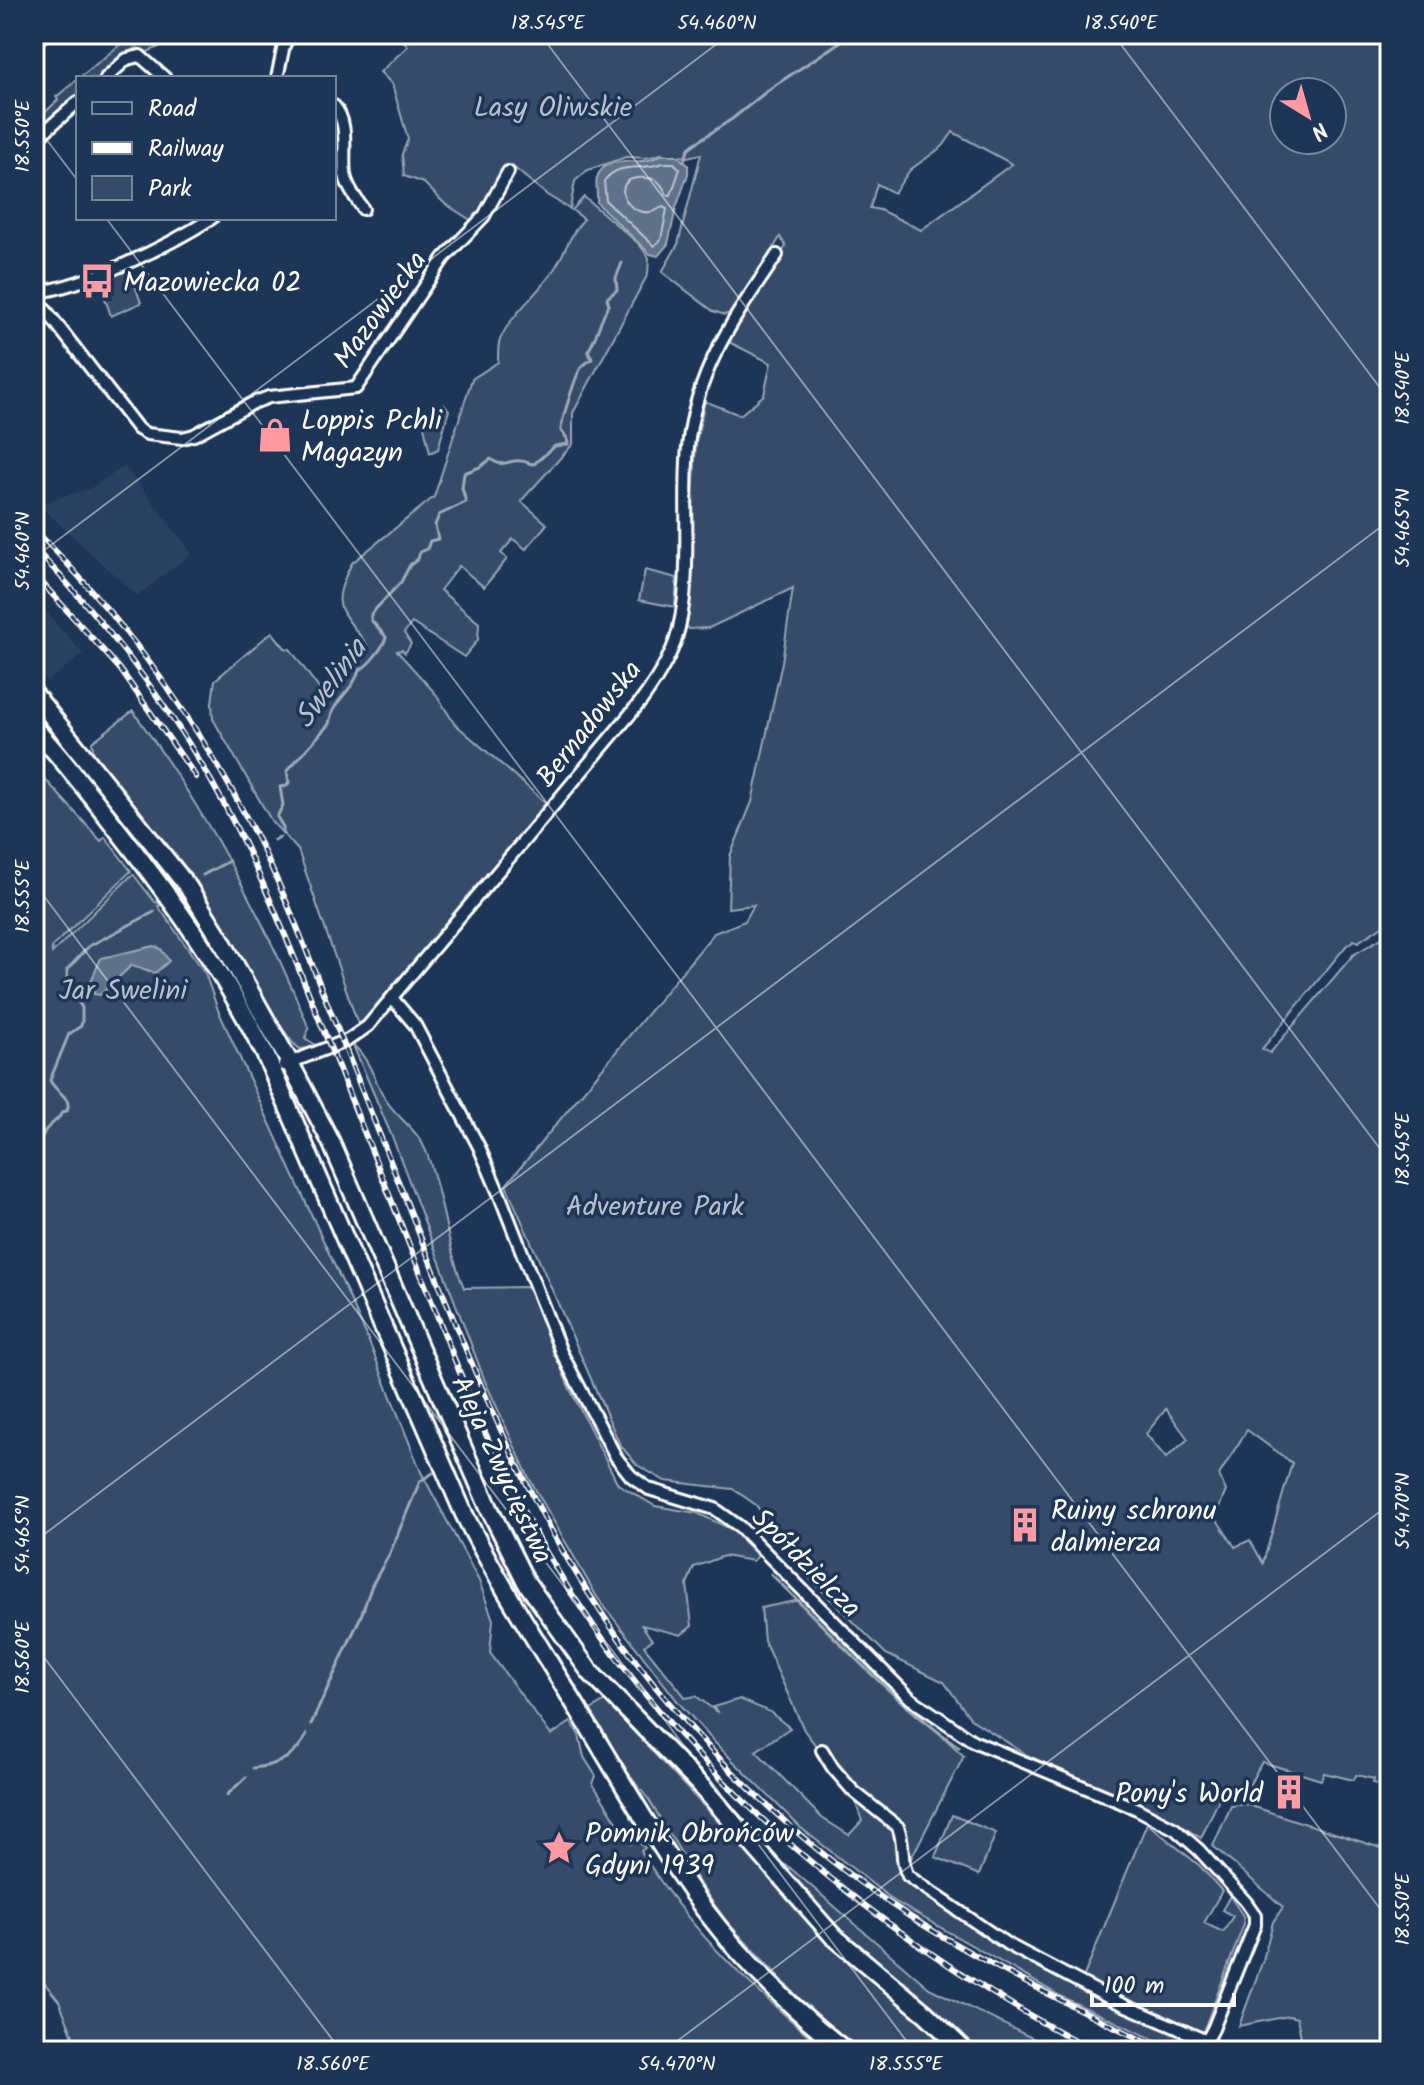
<svg xmlns="http://www.w3.org/2000/svg" width="1424" height="2085" viewBox="0 0 1424 2085" font-family="Kalam,sans-serif">
<rect width="100%" height="100%" fill="#1d3557"/>
<filter id="ink" filterUnits="userSpaceOnUse"><feTurbulence type="fractalNoise" baseFrequency=".0125" numOctaves="2"/><feDisplacementMap in="SourceGraphic" scale="16" xChannelSelector="R" yChannelSelector="G"/><feConvolveMatrix kernelMatrix="1 2 1 2 8 2 1 2 1" color-interpolation-filters="sRGB"/></filter>
<g filter="url(#ink)">
<!-- built -->
<g fill="#2a4161">
<path d="M 125,466 L 192,553 L 137,596 L 40,506 L 47,501 L 89,489 Z"/>
<path d="M 34,598 L 83,654 L 47,682 L 34,666 Z"/>
</g>
<!-- green -->
<g fill="#364b69" stroke="#9aa5b4" stroke-width="2" fill-rule="evenodd">
<path d="M 133,34 L 178,34 L 176,39 L 148,52 L 137,48 L 129,51 L 99,78 L 79,78 Z"/>
<path d="M 397,34 L 1390,34 L 1390,921 L 1358,942 L 1354,940 L 1346,946 L 1262,1049 L 1270,1053 L 1353,955 L 1390,933 L 1390,1788 L 1373,1783 L 1374,1779 L 1356,1775 L 1354,1780 L 1324,1773 L 1321,1780 L 1262,1762 L 1247,1789 L 1226,1784 L 1201,1838 L 1169,1818 L 1027,1755 L 971,1719 L 944,1682 L 886,1654 L 799,1568 L 756,1505 L 733,1489 L 665,1481 L 637,1465 L 620,1445 L 506,1185 L 714,933 L 745,921 L 754,905 L 728,908 L 730,856 L 752,802 L 782,662 L 793,588 L 709,628 L 689,629 L 684,622 L 688,599 L 696,442 L 705,401 L 740,415 L 764,395 L 771,363 L 727,341 L 786,246 L 780,237 L 738,309 L 725,315 L 713,311 L 662,272 L 678,244 L 701,154 L 687,157 L 661,154 L 647,158 L 626,157 L 588,170 L 575,181 L 570,209 L 547,195 L 512,166 L 472,221 L 444,203 L 424,183 L 404,176 L 402,154 L 408,139 L 392,84 L 380,72 L 408,46 ZM 1284,92 L 1332,92 L 1332,140 L 1284,140 ZM 953,132 L 1012,164 L 921,230 L 880,210 L 870,208 L 877,184 L 894,193 L 910,170 L 943,146 ZM 1166,1409 L 1188,1439 L 1166,1458 L 1146,1434 ZM 1247,1430 L 1292,1463 L 1263,1563 L 1250,1540 L 1235,1547 L 1215,1517 L 1226,1491 L 1219,1475 Z"/>
<path d="M 78,79 L 78,96 L 34,134 L 34,123 L 58,100 L 56,97 Z"/>
<path d="M 584,197 L 639,244 L 649,258 L 648,274 L 573,413 L 573,444 L 521,501 L 547,524 L 526,549 L 513,539 L 501,553 L 507,559 L 484,587 L 459,566 L 440,590 L 479,623 L 478,640 L 464,657 L 412,623 L 404,633 L 411,644 L 405,653 L 402,650 L 397,651 L 436,694 L 454,723 L 546,803 L 359,1027 L 298,850 L 272,822 L 213,719 L 212,703 L 215,680 L 272,632 L 285,648 L 290,649 L 320,690 L 367,645 C 340,608 329,607 352,563 L 434,497 L 472,379 L 498,362 C 498,356 498,348 499,343 C 505,320 542,290 555,268 C 566,251 570,233 584,219 L 572,210 Z"/>
<path d="M 129,268 L 141,303 L 111,316 L 99,281 Z"/>
<path d="M 444,405 L 449,410 L 438,449 L 430,453 L 423,422 Z"/>
<path d="M 645,570 L 677,578 L 675,607 L 639,600 Z"/>
<path d="M 133,711 C 205,811 264,915 309,1029 L 305,1038 L 319,1047 L 300,1049 L 293,1043 L 267,1007 L 206,896 L 187,869 L 94,756 L 92,742 Z"/>
<path d="M 34,767 L 101,841 L 105,837 L 131,871 L 52,947 L 52,953 L 133,874 L 155,902 L 160,903 L 179,896 L 158,906 L 205,973 L 218,1010 L 365,1332 L 421,1472 L 479,1581 L 493,1620 L 490,1653 L 551,1735 L 571,1722 L 579,1735 L 584,1757 L 596,1776 L 593,1784 L 631,1844 L 635,1839 L 645,1848 L 641,1851 C 692,1935 753,1989 827,2051 L 83,2051 L 77,2046 L 59,2001 L 34,1970 Z"/>
<path d="M 353,1045 C 369,1058 374,1079 384,1097 C 395,1117 418,1129 426,1151 C 443,1195 446,1244 464,1288 L 528,1287 L 569,1387 L 618,1484 L 655,1506 L 697,1513 L 731,1529 L 758,1556 L 753,1561 L 724,1556 L 694,1567 L 687,1584 L 692,1626 L 681,1635 L 642,1625 L 652,1640 L 644,1646 L 686,1698 L 696,1696 L 718,1713 L 713,1707 L 740,1699 L 770,1712 L 790,1728 L 756,1751 L 822,1818 L 849,1835 L 862,1821 L 853,1795 L 804,1730 L 764,1641 L 761,1608 L 804,1599 L 882,1680 L 964,1756 L 905,1870 L 996,1939 L 1201,2039 L 1196,2051 L 1179,2051 L 1064,1998 L 894,1901 L 801,1828 L 717,1745 L 679,1703 L 597,1597 L 529,1478 L 485,1381 L 393,1139 Z"/>
<path d="M 605,1701 L 741,1846 L 788,1866 L 929,1988 L 1059,2051 L 859,2051 L 815,2015 L 727,1922 L 701,1886 L 649,1800 L 623,1767 L 588,1712 Z"/>
<path d="M 1245,1804 L 1390,1851 L 1390,2051 L 1304,2051 L 1297,2018 L 1289,2016 L 1239,2026 L 1263,1960 L 1273,1922 L 1283,1907 L 1213,1846 L 1231,1806 Z"/>
<path d="M 952,1815 L 996,1833 L 979,1875 L 935,1857 Z"/>
<path d="M 1147,1823 L 1200,1866 L 1222,1891 L 1204,1923 L 1223,1932 L 1233,1916 L 1222,1910 L 1230,1896 L 1243,1916 L 1244,1924 L 1201,2037 L 1083,1978 Z"/>
</g>
<!-- water -->
<g fill="#617289" stroke="#a0aab8" stroke-width="2">
<path d="M 661,155 L 676,155 L 688,165 L 688,174 L 676,208 L 668,244 L 658,256 L 650,254 L 597,203 C 598,195 595,185 597,178 C 603,155 634,164 649,160 C 653,159 657,157 661,155 Z"/>
<path d="M 154,946 L 161,949 L 169,961 L 155,973 L 132,965 L 100,995 L 94,994 L 91,981 L 101,958 Z"/>
</g>
<g fill="none" stroke-linecap="round" stroke-linejoin="round">
<!-- shore -->
<path stroke="#c0c7d0" stroke-width="2" d="M 663,163 L 674,163 L 680,169 L 671,195 L 667,195 C 661,183 658,178 644,178 C 603,175 630,229 662,207 L 667,209 L 661,240 L 654,246 L 606,201 L 604,181 C 620,160 640,172 663,163 Z"/>
<!-- stream -->
<g stroke="#a0aab8" stroke-width="3">
<path d="M 684,161 L 689,148 L 694,144 L 732,119 L 771,88 L 852,34"/>
<path d="M 283,834 L 283,827 L 277,817 L 283,805 L 280,787 L 286,786 L 289,783 L 287,771 L 329,724 C 333,698 354,691 359,670 C 368,667 385,645 386,637 L 371,620 L 371,614 L 401,582 L 410,565 L 418,559 L 420,552 L 427,549 L 430,541 L 438,539 L 435,525 L 439,515 L 466,502 L 462,488 L 464,473 L 480,467 L 491,459 C 502,469 509,459 521,461 C 526,461 529,464 534,464 L 555,446 L 568,444 L 567,438 L 561,431 C 560,424 577,372 581,368 C 584,364 588,362 592,359 L 588,351 C 598,337 599,319 609,305 L 607,298 L 617,290 L 616,278 L 622,263"/>
<path d="M 274,840 L 280,837"/>
<path d="M 203,875 L 229,861"/>
<path d="M 34,1147 C 41,1142 41,1138 45,1131 C 50,1123 59,1121 62,1112 L 67,1111 C 73,1096 54,1092 50,1080 L 69,1034 L 81,1026 L 82,1021 L 82,1008 L 77,999 L 78,987 L 67,979 L 67,970 L 89,946 L 154,912"/>
<path d="M 771,1574 C 831,1633 889,1698 959,1747"/>
<path d="M 311,1724 L 361,1616 L 372,1585 L 389,1555 L 420,1481 L 433,1473"/>
<path d="M 253,1768 C 277,1766 296,1757 307,1734"/>
<path d="M 227,1795 L 246,1777"/>
</g>
<!-- minor casing -->
<g stroke="#fff" stroke-width="16">
<g id="minor">
<path d="M 34,43 L 44,34"/>
<path d="M 106,78 L 127,59 L 140,56 L 165,78"/>
<path d="M 277,78 L 284,45 L 291,34"/>
<path d="M 334,106 C 350,123 342,154 345,175 C 347,188 356,198 363,209"/>
<path d="M 34,141 L 78,102"/>
<path d="M 34,293 C 88,285 165,248 212,218"/>
<path d="M 34,295 L 138,429 L 147,434 L 182,438 L 194,435 L 253,403 L 269,397 L 356,388 L 444,258 L 484,216 L 508,172"/>
<path d="M 392,998 L 415,1025 L 479,1147 L 500,1196 L 561,1352 L 616,1457 L 631,1476 L 649,1489 L 715,1509 L 740,1527 L 910,1698 L 973,1741 L 1137,1809 L 1175,1829 L 1199,1850 L 1246,1902 L 1255,1915 L 1255,1925 L 1213,2029 L 1201,2051"/>
<path d="M 284,1065 L 348,1040 L 368,1026 L 642,700 C 655,682 667,663 675,642 C 694,585 682,507 688,447 C 696,369 735,317 777,255"/>
<path d="M 822,1750 L 833,1768 L 853,1791 L 898,1827 C 905,1843 900,1862 908,1876 L 1007,1944 L 1117,2002 L 1207,2041"/>
</g>
</g>
<!-- primary casing -->
<g stroke="#fff" stroke-width="22">
<g id="primary">
<path d="M 34,694 L 188,887 L 220,938 L 290,1063 L 331,1142 L 489,1508 L 526,1582 L 590,1672 L 702,1787 L 832,1935 L 925,2013 L 965,2051"/>
<path d="M 34,728 C 65,761 92,797 120,833 C 177,906 223,971 265,1054 L 464,1514 C 499,1585 543,1651 584,1719 C 623,1783 660,1849 704,1909 C 745,1963 793,2010 846,2051"/>
</g>
</g>
<!-- minor -->
<use href="#minor" stroke="#1d3557" stroke-width="10"/>
<!-- primary -->
<use href="#primary" stroke="#1d3557" stroke-width="16"/>
<!-- rail casing -->
<g stroke="#fff" stroke-width="6">
<g id="rail">
<path d="M 34,529 C 122,617 196,718 253,830 C 283,888 306,950 330,1010 C 364,1096 398,1181 432,1266 C 496,1427 557,1571 670,1704 C 740,1786 821,1860 912,1918 C 993,1969 1079,2009 1164,2051"/>
<path d="M 34,548 C 109,625 174,711 225,806 C 261,873 289,944 317,1014 C 354,1105 390,1196 426,1287 C 455,1361 483,1435 520,1505 C 645,1745 858,1928 1095,2051"/>
<path d="M 34,574 L 120,669 L 196,777"/>
</g>
</g>
<!-- rail -->
<use href="#rail" stroke="#1d3557" stroke-width="3" stroke-dasharray="9" stroke-linecap="butt"/>
</g>
</g>
<!-- ticks -->
<path fill="none" stroke="#fff" stroke-width="2" stroke-opacity="0.45" d="M 540,34 L 1390,1162M 1113,34 L 1390,401M 34,123 L 78,181M 106,218 L 1390,1922M 34,558 L 730,34M 34,883 L 914,2051M 34,1542 L 1390,520M 34,1644 L 341,2051M 664,2051 L 1390,1504"/>
<!-- icons -->
<defs>
<g id="bus-bare" transform="scale(2.76)"><path d="M-5-6H5V4H4V6H2V4H-2V6H-4V4H-5ZM-3.5-4V0h7V-4ZM-3.5 1.2v1.5H-2V1.2ZM2 1.2v1.5H3.5V1.2Z" fill="#ff9aa2" stroke="#1d3557" stroke-width="2.5" paint-order="stroke"/></g>
<g id="shop-bare" transform="scale(2.76)"><path d="M-5-2.5h2.3a2.7 3.5 0 0 1 5.4 0H5L5.5 6h-11ZM-1.5-2.5h3a1.5 2.3 0 0 0-3 0Z" fill="#ff9aa2" stroke="#1d3557" stroke-width="2.5" paint-order="stroke"/></g>
<g id="building-bare" transform="scale(2.76)"><path d="M-4-6H4V6H1V3H-1V6H-4ZM-2.5-4.3h1.7v1.8h-1.7ZM.8-4.3h1.7v1.8H.8ZM-2.5-1h1.7V.8h-1.7ZM.8-1h1.7V.8H.8Z" fill="#ff9aa2" stroke="#1d3557" stroke-width="2.5" paint-order="stroke"/></g>
<g id="sight-bare" transform="scale(2.76)"><path d="M0-6L1.8-2.2L6-1.7L2.9 1.2L3.7 5.4L0 3.3L-3.7 5.4L-2.9 1.2L-6-1.7L-1.8-2.2Z" fill="#ff9aa2" stroke="#1d3557" stroke-width="2.5" paint-order="stroke"/></g>
</defs>
<g fill-rule="evenodd">
<use href="#bus-bare" x="97" y="281"/>
<use href="#shop-bare" x="275" y="435"/>
<use href="#building-bare" x="1025" y="1525"/>
<use href="#building-bare" x="1289" y="1792"/>
<use href="#sight-bare" x="559" y="1848"/>
</g>
<g text-anchor="middle" stroke-width="7" stroke-linejoin="round" paint-order="stroke">
<!-- park labels -->
<g font-size="28" fill="#b9c0ca" stroke="#1d3557">
<text x="553" y="116">Lasy Oliwskie</text>
<text x="123" y="999">Jar Swelini</text>
<text x="655" y="1215">Adventure Park</text>
</g>
<!-- poi labels -->
<g font-size="28" fill="#fff" stroke="#1d3557" text-anchor="start">
<text x="123" y="291">Mazowiecka 02</text>
<text x="301" y="429">Loppis Pchli<tspan x="301" dy="32">Magazyn</tspan></text>
<text x="1051" y="1519">Ruiny schronu<tspan x="1051" dy="32">dalmierza</tspan></text>
<text x="1263" y="1802" text-anchor="end">Pony's World</text>
<text x="585" y="1842">Pomnik Obrońców<tspan x="585" dy="32">Gdyni 1939</tspan></text>
</g>
<!-- street labels -->
<g font-size="28" fill="#fff" stroke="#1d3557">
<text transform="translate(379 309) rotate(-54)" y="10">Mazowiecka</text>
<text transform="translate(588 723) rotate(-52)" y="10">Bernadowska</text>
<text transform="translate(503 1469) rotate(65)" y="10">Aleja Zwycięstwa</text>
<text transform="translate(807 1562) rotate(45)" y="10">Spółdzielcza</text>
</g>
<!-- water labels -->
<g font-size="30" font-style="italic" fill="#b8c0ca" stroke="#1d3557">
<text transform="translate(330 683) rotate(-54)" y="10">Swelinia</text>
</g>
</g>
<!-- margin -->
<rect width="1424" height="2085" fill="none" stroke="#1d3557" stroke-width="88"/>
<!-- legend -->
<rect x="76" y="76" width="260" height="144" fill="#1d3557" stroke="#77869a" stroke-width="2"/>
<rect x="92" y="102" width="40" height="12" fill="#1d3557" stroke="#77869a" stroke-width="2"/>
<text x="148" y="116" font-size="24" fill="#ffffff">Road</text>
<rect x="92" y="142" width="40" height="12" fill="#ffffff" stroke="#77869a" stroke-width="2"/>
<text x="148" y="156" font-size="24" fill="#ffffff">Railway</text>
<rect x="92" y="176" width="40" height="24" fill="#364b69" stroke="#77869a" stroke-width="2"/>
<text x="148" y="196" font-size="24" fill="#ffffff">Park</text>
<!-- north arrow -->
<g transform="translate(1308 116) rotate(143)"><circle r="38" fill="#1d3557" stroke="#77869a" stroke-width="2"/>
<path d="M0-6L14 30L0 20L-14 30Z" fill="#ff9aa2"/>
<text y="-12" font-size="22" font-weight="bold" text-anchor="middle" fill="#ffffff">N</text>
</g>
<!-- scale -->
<path d="M1092 1993v12h142v-12" fill="none" stroke="#ffffff" stroke-width="4"/>
<text x="1104" y="1993" font-size="24" fill="#ffffff" stroke="#1d3557" stroke-width="6" paint-order="stroke">100 m</text>
<rect x="44" y="44" width="1336" height="1997" fill="none" stroke="#fff" stroke-width="3"/>
<g font-size="20" text-anchor="middle" fill="#fff">
<text x="548" y="29">18.545°E</text>
<text x="717" y="29">54.460°N</text>
<text x="1121" y="29">18.540°E</text>
<text transform="translate(22 136) rotate(-90)" y="7">18.550°E</text>
<text transform="translate(1402 388) rotate(-90)" y="7">18.540°E</text>
<text transform="translate(1402 528) rotate(-90)" y="7">54.465°N</text>
<text transform="translate(22 551) rotate(-90)" y="7">54.460°N</text>
<text transform="translate(22 896) rotate(-90)" y="7">18.555°E</text>
<text transform="translate(1402 1149) rotate(-90)" y="7">18.545°E</text>
<text transform="translate(1402 1511) rotate(-90)" y="7">54.470°N</text>
<text transform="translate(22 1535) rotate(-90)" y="7">54.465°N</text>
<text transform="translate(22 1657) rotate(-90)" y="7">18.560°E</text>
<text transform="translate(1402 1909) rotate(-90)" y="7">18.550°E</text>
<text x="333" y="2070">18.560°E</text>
<text x="677" y="2070">54.470°N</text>
<text x="906" y="2070">18.555°E</text>
</g>
</svg>
